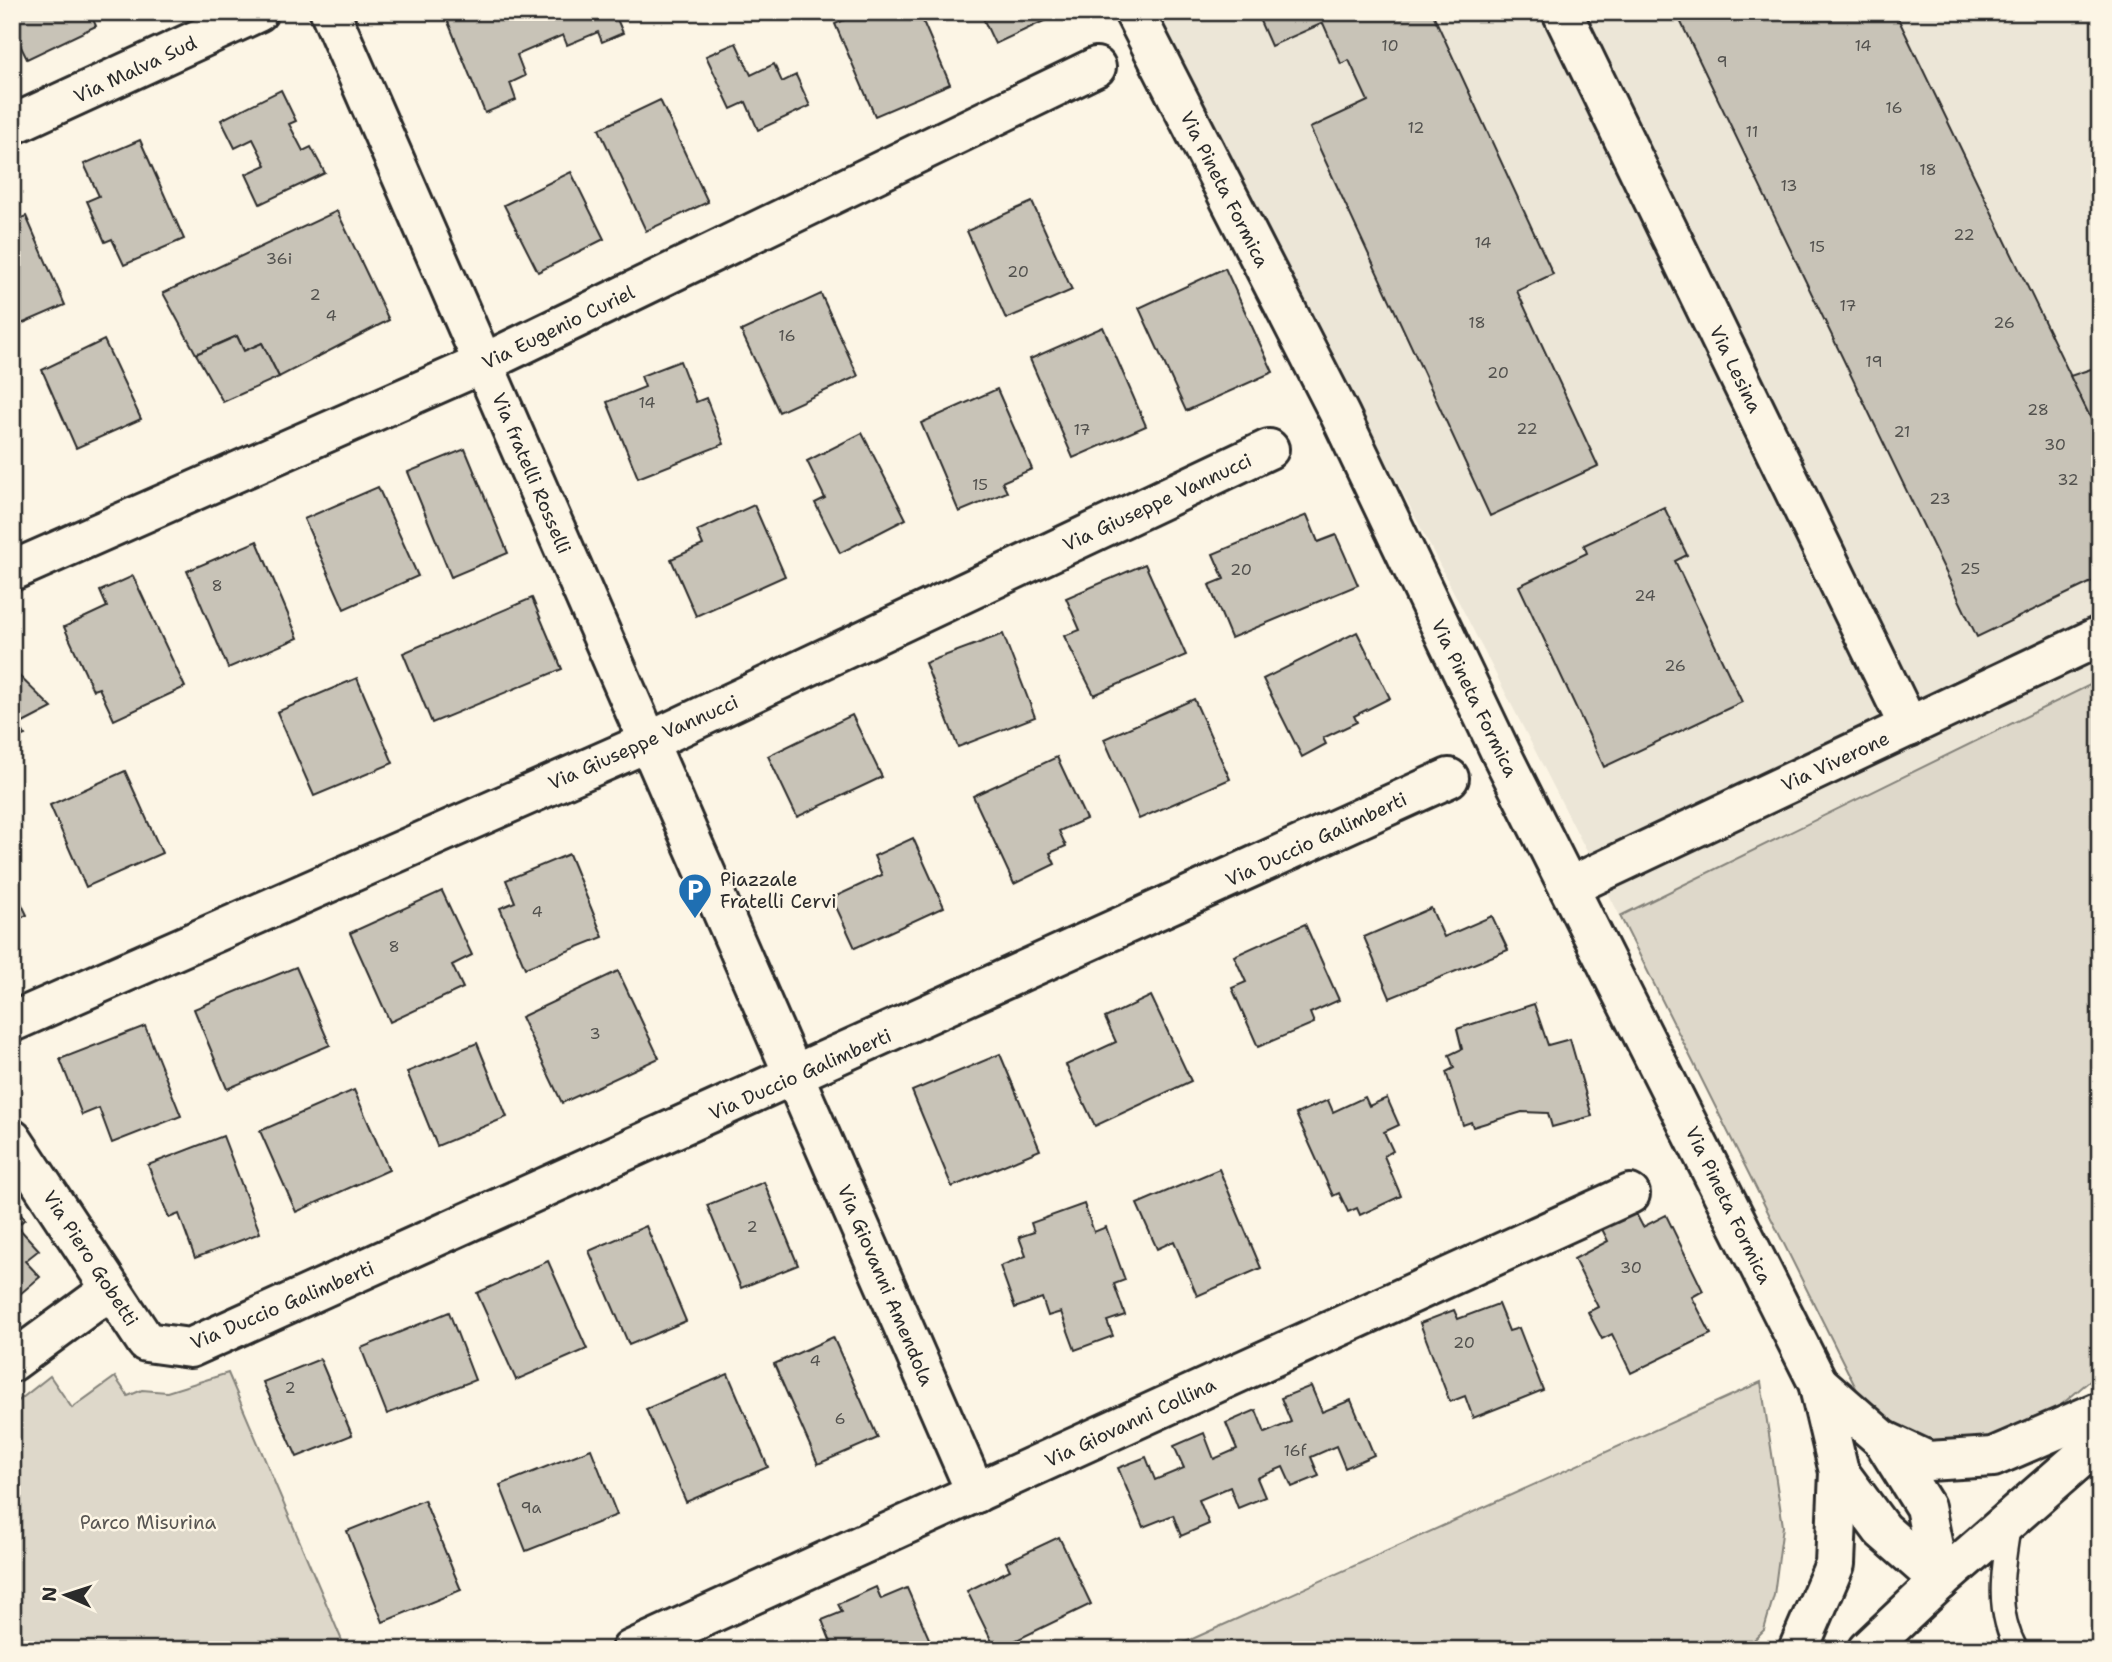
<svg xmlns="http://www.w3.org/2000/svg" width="2112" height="1662" viewBox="0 0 2112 1662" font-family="'Shantell Sans',sans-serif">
<rect width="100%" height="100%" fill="#fcf5e5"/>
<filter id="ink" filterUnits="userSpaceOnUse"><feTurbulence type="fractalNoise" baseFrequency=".0143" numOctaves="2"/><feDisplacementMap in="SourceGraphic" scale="14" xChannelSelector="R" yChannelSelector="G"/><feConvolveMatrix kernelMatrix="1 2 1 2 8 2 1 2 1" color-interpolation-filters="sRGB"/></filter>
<g filter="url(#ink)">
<!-- built -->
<path fill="#ece6d7" d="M 1156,12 L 2100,12 L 2100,680 L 1620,916 Z"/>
<!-- green -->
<g fill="#ded8ca" stroke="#84827a" stroke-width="2">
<path d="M 2100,680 L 2100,1372 L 2061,1405 L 2010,1435 L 1953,1444 L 1929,1441 L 1898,1428 L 1861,1398 L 1620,916 Z"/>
<path d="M 228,1373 L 346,1650 L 12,1650 L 12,1406 L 50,1376 L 72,1408 L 115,1377 L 128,1396 L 142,1390 L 167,1392 Z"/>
<path d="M 1761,1382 L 1783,1526 L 1774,1595 L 1764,1630 L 1744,1650 L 1168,1650 Z"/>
</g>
<!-- building -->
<g fill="#c8c3b7" stroke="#2b2b2b" stroke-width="2">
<path d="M 12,12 L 90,12 L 96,26 L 27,59 L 12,29 Z"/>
<path d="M 444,12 L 614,12 L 623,33 L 602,42 L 598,32 L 567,45 L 563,35 L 517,55 L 525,76 L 510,83 L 516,100 L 485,113 Z"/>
<path d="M 862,12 L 919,12 L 950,84 L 875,116 L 835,24 Z"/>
<path d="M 980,12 L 1063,12 L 995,44 Z"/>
<path d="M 1256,12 L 1432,12 L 1553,274 L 1517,291 L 1598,466 L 1490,516 L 1310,128 L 1368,101 L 1349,60 L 1341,64 L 1323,23 L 1271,46 Z"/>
<path d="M 1676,12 L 1895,12 L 2100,437 L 2100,578 L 1977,637 Z"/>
<path d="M 736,43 L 751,75 L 774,64 L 782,82 L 796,75 L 810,106 L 758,130 L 746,102 L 731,109 L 706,56 Z"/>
<path d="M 281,90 L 296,121 L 289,124 L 303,151 L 311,147 L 325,173 L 260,204 L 246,174 L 266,165 L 253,139 L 235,148 L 221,120 Z"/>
<path d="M 660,100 L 708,202 L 646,231 L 599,129 Z"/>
<path d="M 140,140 L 184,239 L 124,265 L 112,239 L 105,242 L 87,201 L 99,196 L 84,164 Z"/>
<path d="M 571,172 L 604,239 L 538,272 L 504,205 Z"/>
<path d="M 1032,202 L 1072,290 L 1006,319 L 967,231 Z"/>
<path d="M 337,211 L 389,320 L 279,377 L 262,343 L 244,351 L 237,336 L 196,354 L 163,293 Z"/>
<path d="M 26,216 L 65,305 L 12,328 L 12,222 Z"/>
<path d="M 1225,268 L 1273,372 L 1186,411 L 1139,308 Z"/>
<path d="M 821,294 L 858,376 L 779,412 L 741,331 Z"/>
<path d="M 1103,327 L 1146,426 L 1073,458 L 1030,359 Z"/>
<path d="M 237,336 L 244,351 L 262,343 L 279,377 L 223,402 L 196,354 Z"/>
<path d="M 104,340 L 141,419 L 76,448 L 42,370 Z"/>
<path d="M 680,361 L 696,402 L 706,398 L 724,444 L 638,478 L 607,402 L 645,387 L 641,376 Z"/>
<path d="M 2100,366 L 2100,437 L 2070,376 Z"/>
<path d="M 997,389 L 1032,469 L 1002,482 L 1007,492 L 959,512 L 921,423 Z"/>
<path d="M 862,433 L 906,519 L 840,553 L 815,503 L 825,498 L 807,461 Z"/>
<path d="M 465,449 L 508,553 L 451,577 L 408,472 Z"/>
<path d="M 378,487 L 418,576 L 344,609 L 304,519 Z"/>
<path d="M 754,505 L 785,576 L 696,616 L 671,559 L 703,545 L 697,531 Z"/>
<path d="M 1664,507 L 1687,555 L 1675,561 L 1742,702 L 1604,767 L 1519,586 L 1587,553 L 1584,545 Z"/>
<path d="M 1307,515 L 1318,542 L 1336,535 L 1358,585 L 1231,638 L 1209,585 L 1224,579 L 1213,554 Z"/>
<path d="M 257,541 L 298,638 L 228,668 L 187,571 Z"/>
<path d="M 1145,564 L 1186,655 L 1094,695 L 1064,636 L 1080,630 L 1066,598 Z"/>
<path d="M 133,576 L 185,687 L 114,720 L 99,688 L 93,690 L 64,627 L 107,607 L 100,591 Z"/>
<path d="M 532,598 L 562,669 L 432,723 L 403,653 Z"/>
<path d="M 1357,632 L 1390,698 L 1354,716 L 1357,722 L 1323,738 L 1326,744 L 1302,757 L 1263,679 Z"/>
<path d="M 1003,634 L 1035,717 L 958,747 L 925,663 Z"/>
<path d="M 12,669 L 52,708 L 19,725 L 25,735 L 12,740 Z"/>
<path d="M 357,678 L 393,763 L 314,796 L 277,712 Z"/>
<path d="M 1194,699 L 1230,779 L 1139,819 L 1104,739 Z"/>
<path d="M 852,715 L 882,777 L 797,817 L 768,756 Z"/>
<path d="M 1057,757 L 1086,819 L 1059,831 L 1066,846 L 1050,853 L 1055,864 L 1014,884 L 973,796 Z"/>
<path d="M 125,771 L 162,853 L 86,887 L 50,805 Z"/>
<path d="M 913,838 L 944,907 L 855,948 L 832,898 L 882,875 L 874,856 Z"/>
<path d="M 569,854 L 603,937 L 525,968 L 500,908 L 515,902 L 506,880 Z"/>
<path d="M 12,884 L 27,915 L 12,922 Z"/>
<path d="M 442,891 L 472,955 L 452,965 L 463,988 L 390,1022 L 350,933 Z"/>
<path d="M 1431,908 L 1444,937 L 1492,916 L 1508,950 L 1390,998 L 1364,937 Z"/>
<path d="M 1305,924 L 1339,1000 L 1310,1013 L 1314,1023 L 1258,1047 L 1232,988 L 1246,982 L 1234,956 Z"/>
<path d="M 296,967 L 330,1045 L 227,1089 L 194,1009 Z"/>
<path d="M 618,971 L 659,1058 L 562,1103 L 521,1017 Z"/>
<path d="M 1151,996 L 1191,1081 L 1095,1126 L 1066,1065 L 1116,1042 L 1105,1018 Z"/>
<path d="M 1534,1004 L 1548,1045 L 1570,1039 L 1592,1116 L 1552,1127 L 1548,1113 L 1522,1112 L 1473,1127 L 1471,1122 L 1463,1125 L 1446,1072 L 1454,1068 L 1449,1055 L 1462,1049 L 1457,1029 Z"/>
<path d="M 145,1026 L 181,1116 L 112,1143 L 99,1108 L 82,1115 L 60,1059 Z"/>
<path d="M 477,1043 L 507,1117 L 437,1146 L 407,1072 Z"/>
<path d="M 1000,1054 L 1040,1150 L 952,1187 L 912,1091 Z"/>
<path d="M 354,1090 L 389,1170 L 296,1212 L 260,1131 Z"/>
<path d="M 1365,1097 L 1369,1106 L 1387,1098 L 1399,1125 L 1384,1132 L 1393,1151 L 1384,1156 L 1401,1196 L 1360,1215 L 1357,1208 L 1348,1212 L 1339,1193 L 1333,1196 L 1296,1114 L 1328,1100 L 1333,1112 Z"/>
<path d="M 223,1136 L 260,1233 L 195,1258 L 179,1214 L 169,1218 L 148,1165 Z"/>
<path d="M 1219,1169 L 1261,1268 L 1197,1296 L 1174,1241 L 1157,1249 L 1137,1204 Z"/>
<path d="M 764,1182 L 798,1265 L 741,1288 L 707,1205 Z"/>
<path d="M 1084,1204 L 1094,1232 L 1106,1227 L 1125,1280 L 1114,1284 L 1125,1315 L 1107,1321 L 1113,1336 L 1075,1350 L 1061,1312 L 1048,1316 L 1042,1298 L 1015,1308 L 1000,1266 L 1026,1256 L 1019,1237 L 1034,1232 L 1031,1223 Z"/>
<path d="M 12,1205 L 25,1219 L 17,1226 L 39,1250 L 25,1261 L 40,1277 L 19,1295 L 12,1288 Z"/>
<path d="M 1633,1208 L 1643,1227 L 1666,1215 L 1703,1291 L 1692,1297 L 1711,1334 L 1631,1373 L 1612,1334 L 1602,1339 L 1588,1312 L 1598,1307 L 1574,1259 L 1608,1241 L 1600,1225 Z"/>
<path d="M 646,1226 L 686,1321 L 629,1345 L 589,1251 Z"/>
<path d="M 548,1261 L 587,1349 L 516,1380 L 477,1293 Z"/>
<path d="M 1498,1304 L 1509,1331 L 1519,1328 L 1543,1390 L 1473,1418 L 1465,1396 L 1450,1402 L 1420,1323 L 1454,1310 L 1458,1319 Z"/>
<path d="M 449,1312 L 475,1380 L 387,1414 L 361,1348 Z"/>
<path d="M 833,1337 L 878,1438 L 818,1464 L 774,1364 Z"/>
<path d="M 320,1359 L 352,1435 L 297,1457 L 263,1382 Z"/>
<path d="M 728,1374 L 768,1467 L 686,1502 L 646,1409 Z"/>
<path d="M 1311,1386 L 1322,1412 L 1351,1400 L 1374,1455 L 1345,1468 L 1336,1446 L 1311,1457 L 1319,1476 L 1292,1487 L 1283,1467 L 1257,1478 L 1265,1497 L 1238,1508 L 1230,1487 L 1199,1500 L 1209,1524 L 1181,1536 L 1173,1515 L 1143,1527 L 1118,1468 L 1146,1457 L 1155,1480 L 1184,1468 L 1174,1446 L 1204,1433 L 1214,1459 L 1237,1449 L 1226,1423 L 1256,1410 L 1265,1433 L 1291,1422 L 1281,1398 Z"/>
<path d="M 591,1449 L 617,1515 L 526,1551 L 500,1485 Z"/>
<path d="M 424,1500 L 461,1590 L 383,1622 L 347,1531 Z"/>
<path d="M 1059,1537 L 1091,1604 L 996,1650 L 967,1591 L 1010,1570 L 1006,1562 Z"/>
<path d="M 876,1587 L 881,1599 L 907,1588 L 934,1650 L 834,1650 L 822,1620 L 842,1612 L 838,1604 Z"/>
</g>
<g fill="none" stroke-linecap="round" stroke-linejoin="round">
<!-- service casing -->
<g stroke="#2b2b2b" stroke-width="26">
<path id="service" d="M 2010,1523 C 2003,1567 1994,1609 2017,1650"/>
</g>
<!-- minor casing -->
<g stroke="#2b2b2b" stroke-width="44">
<g id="minor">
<path d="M 330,12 L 976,1493"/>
<path d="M 1562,12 L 1909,727"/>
<path d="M 12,571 L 484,363 L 1096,67"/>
<path d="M 1571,886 L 2100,636"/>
<path d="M 12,1022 L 648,742 L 1269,449"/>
<path d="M 12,1139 L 146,1342 L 190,1348 L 1449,778"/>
<path d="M 12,1362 L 110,1290"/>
<path d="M 631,1650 L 1630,1194"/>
</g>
</g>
<!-- tertiary casing -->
<g stroke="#2b2b2b" stroke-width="44">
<g id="tertiary">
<path d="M 1134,12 L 1340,415 L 1501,753 L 1818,1383 L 1839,1472 L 1835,1564 L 1798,1650"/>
<path d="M 12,125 L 258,12"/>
<path d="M 1818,1383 L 1883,1440 L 1928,1461 L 1993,1457 L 2100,1411"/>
<path d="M 1883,1440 L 1925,1507 L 1940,1581"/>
<path d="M 1839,1472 L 1882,1530 L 1940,1581"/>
</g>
</g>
<!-- primary casing -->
<g stroke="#2b2b2b" stroke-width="44">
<path id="primary" d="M 1867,1650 L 1940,1581 L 2100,1441"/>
</g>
<!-- service -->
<use href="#service" stroke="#fcf5e5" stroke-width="21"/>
<!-- minor -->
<use href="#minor" stroke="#fcf5e5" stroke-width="38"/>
<!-- tertiary -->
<use href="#tertiary" stroke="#fcf5e5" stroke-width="38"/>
<!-- primary -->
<use href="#primary" stroke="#fcf5e5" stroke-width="38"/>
</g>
</g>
<!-- icons -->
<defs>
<g id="parking-pin" transform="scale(1.75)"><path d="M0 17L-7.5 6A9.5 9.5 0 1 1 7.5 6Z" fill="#1f6fb2" stroke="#fcf5e5"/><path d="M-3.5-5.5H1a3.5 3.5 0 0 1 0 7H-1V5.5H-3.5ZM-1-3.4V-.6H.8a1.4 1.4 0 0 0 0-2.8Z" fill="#fff"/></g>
</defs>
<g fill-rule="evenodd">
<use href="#parking-pin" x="695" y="890"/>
</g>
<g text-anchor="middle" stroke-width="5" stroke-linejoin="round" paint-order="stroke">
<!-- number labels -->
<g font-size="16" fill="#52514e">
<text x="1390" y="51">10</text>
<text x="1863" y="51">14</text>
<text x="1722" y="67">9</text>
<text x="1894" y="113">16</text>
<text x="1416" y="133">12</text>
<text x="1752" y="137">11</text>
<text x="1928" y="175">18</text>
<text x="1789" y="191">13</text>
<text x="1964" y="240">22</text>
<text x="1483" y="248">14</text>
<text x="1817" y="252">15</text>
<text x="279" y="264">36i</text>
<text x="1018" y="277">20</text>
<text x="315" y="300">2</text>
<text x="1848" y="311">17</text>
<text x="331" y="321">4</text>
<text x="1477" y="328">18</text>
<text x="2004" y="328">26</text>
<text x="787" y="341">16</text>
<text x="1874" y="367">19</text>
<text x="1498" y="378">20</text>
<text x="647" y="408">14</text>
<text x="2038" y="415">28</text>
<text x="1527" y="434">22</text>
<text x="1082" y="435">17</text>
<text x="1902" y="437">21</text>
<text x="2055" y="450">30</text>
<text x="2068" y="485">32</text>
<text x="980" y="490">15</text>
<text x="1940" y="504">23</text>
<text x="1970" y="574">25</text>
<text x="1241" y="575">20</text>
<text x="217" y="591">8</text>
<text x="1645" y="601">24</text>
<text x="1675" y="671">26</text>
<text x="537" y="917">4</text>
<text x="394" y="952">8</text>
<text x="595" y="1039">3</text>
<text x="752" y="1232">2</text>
<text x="1631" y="1273">30</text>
<text x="1464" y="1348">20</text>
<text x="815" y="1366">4</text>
<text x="290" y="1393">2</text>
<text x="840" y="1424">6</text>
<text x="1295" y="1456">16f</text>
<text x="531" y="1513">9a</text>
</g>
<!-- street labels -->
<g font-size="19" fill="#2b2b2b" stroke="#fcf5e5">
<text transform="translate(135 69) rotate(-25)" y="7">Via Malva Sud</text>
<text transform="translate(1225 189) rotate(63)" y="7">Via Pineta Formica</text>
<text transform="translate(558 327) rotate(-26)" y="7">Via Eugenio Curiel</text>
<text transform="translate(1736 369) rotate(64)" y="7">Via Lesina</text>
<text transform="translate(532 473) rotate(67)" y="7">Via fratelli Rosselli</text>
<text transform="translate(1157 502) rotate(-25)" y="7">Via Giuseppe Vannucci</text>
<text transform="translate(1475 698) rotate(64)" y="7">Via Pineta Formica</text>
<text transform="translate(643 742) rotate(-24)" y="7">Via Giuseppe Vannucci</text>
<text transform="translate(1835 761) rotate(-25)" y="7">Via Viverone</text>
<text transform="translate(1316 839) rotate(-25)" y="7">Via Duccio Galimberti</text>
<text transform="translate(800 1074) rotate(-24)" y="7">Via Duccio Galimberti</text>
<text transform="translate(1729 1205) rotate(64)" y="7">Via Pineta Formica</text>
<text transform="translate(91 1258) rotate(57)" y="7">Via Piero Gobetti</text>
<text transform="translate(886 1285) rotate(67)" y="7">Via Giovanni Amendola</text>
<text transform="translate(282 1305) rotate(-23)" y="7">Via Duccio Galimberti</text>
<text transform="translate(1130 1422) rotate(-25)" y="7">Via Giovanni Collina</text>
</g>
<!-- poi labels -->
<g font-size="19" fill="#2b2b2b" stroke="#fcf5e5" text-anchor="start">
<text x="720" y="886">Piazzale<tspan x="720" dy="22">Fratelli Cervi</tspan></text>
</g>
<!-- park labels -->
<g font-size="19" fill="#585653" stroke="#fcf5e5">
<text x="148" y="1529">Parco Misurina</text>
</g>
</g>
<!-- margin -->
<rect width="2112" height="1662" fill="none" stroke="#fcf5e5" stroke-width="42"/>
<rect x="21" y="21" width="2070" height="1620" fill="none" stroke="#2b2b2b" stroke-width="2.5" filter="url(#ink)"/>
<!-- north arrow -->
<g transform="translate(66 1595) rotate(273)" stroke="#fcf5e5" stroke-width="5" paint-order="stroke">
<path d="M0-5L12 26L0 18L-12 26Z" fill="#2b2b2b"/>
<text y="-10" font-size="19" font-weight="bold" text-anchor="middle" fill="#2b2b2b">N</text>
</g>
</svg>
